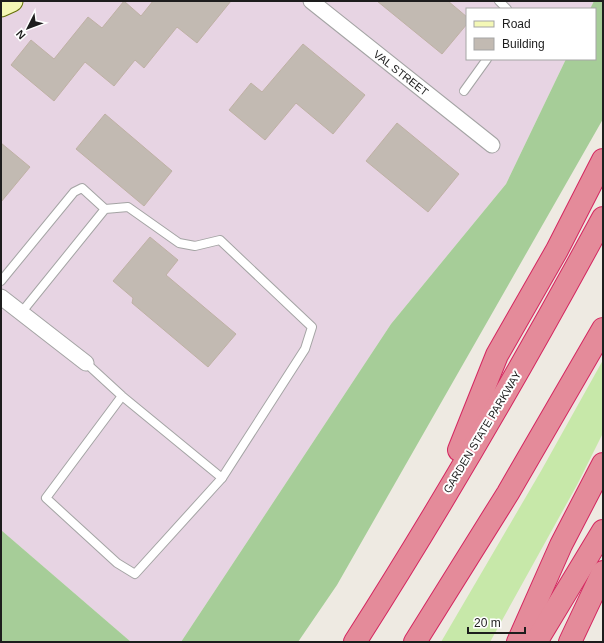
<svg xmlns="http://www.w3.org/2000/svg" width="604" height="643" viewBox="0 0 604 643" font-family="Arial,sans-serif">
<rect width="100%" height="100%" fill="#eeeae2"/>
<!-- industrial -->
<path fill="#e7d4e3" d="M 12,1 L 594,1 L 590,9 L 467,9 L 467,59 L 566,59 L 506,184 L 391,324 L 181,642 L 131,642 L 1,530 L 1,6 Z"/>
<!-- grass -->
<path fill="#c7e8a9" d="M 603,360 L 603,433 L 577,485 L 490,642 L 441,642 L 541,471 Z"/>
<!-- forest -->
<g fill="#a6cd98">
<path d="M 594,1 L 603,1 L 603,119 L 337,585 L 298,642 L 181,642 L 391,324 L 506,184 L 566,59 L 595,59 L 595,9 L 590,9 Z"/>
<path d="M 1,530 L 131,642 L 1,642 Z"/>
</g>
<!-- building -->
<g fill="#c2bab2" stroke="#bfb1a5">
<path d="M 124,1 L 141,16 L 153,1 L 231,1 L 197,43 L 177,27 L 144,68 L 135,60 L 114,86 L 85,62 L 54,101 L 11,65 L 31,40 L 54,59 L 88,17 L 102,28 Z"/>
<path d="M 377,1 L 448,1 L 467,17 L 467,24 L 442,54 Z"/>
<path d="M 303,44 L 365,95 L 333,134 L 296,103 L 265,140 L 229,110 L 251,83 L 262,92 Z"/>
<path d="M 105,114 L 172,171 L 144,206 L 76,149 Z"/>
<path d="M 397,123 L 459,174 L 428,212 L 366,161 Z"/>
<path d="M 1,143 L 30,167 L 1,202 Z"/>
<path d="M 150,237 L 178,260 L 166,275 L 236,334 L 208,367 L 132,303 L 133,298 L 113,281 Z"/>
</g>
<g fill="none" stroke-linecap="round" stroke-linejoin="round">
<!-- lane casing -->
<g stroke="#a4a4a4" stroke-width="10">
<g id="lane">
<path d="M 499,1 L 507,9"/>
<path d="M 464,91 L 487,59"/>
<path d="M 1,281 L 74,192 L 82,188 L 105,209"/>
<path d="M 21,313 L 105,209 L 128,207 L 179,243 L 195,246 L 220,240 L 312,327 L 305,349 L 222,478"/>
<path d="M 86,363 L 122,396 L 222,478 L 135,574 L 117,563 L 46,498 L 122,396"/>
</g>
</g>
<!-- street casing -->
<g stroke="#a4a4a4" stroke-width="17">
<g id="street">
<path d="M 311,1 L 492,145"/>
<path d="M 1,297 L 86,363"/>
</g>
</g>
<!-- secondary casing -->
<g stroke="#647107" stroke-width="23">
<path id="secondary" d="M 1,6 L 12,1"/>
</g>
<!-- highway casing -->
<g stroke="#d42760" stroke-width="24">
<g id="highway">
<path d="M 459,450 L 497,355 L 557,250 L 603,160"/>
<path d="M 355,642 C 443,504 525,362 603,218"/>
<path d="M 415,642 L 508,493 L 603,329"/>
<path d="M 518,642 L 561,545 L 603,464"/>
<path d="M 536,642 L 603,531"/>
<path d="M 570,642 L 603,572"/>
</g>
</g>
<!-- lane -->
<use href="#lane" stroke="#fff" stroke-width="8"/>
<!-- street -->
<use href="#street" stroke="#fff" stroke-width="15"/>
<!-- secondary -->
<use href="#secondary" stroke="#f4f8b6" stroke-width="21"/>
<!-- highway -->
<use href="#highway" stroke="#e48b9a" stroke-width="22"/>
</g>
<g text-anchor="middle" stroke-width="4" stroke-linejoin="round" paint-order="stroke">
<!-- street labels -->
<g font-size="11" fill="#1d1d1d" stroke="#fff">
<text transform="translate(401 73) rotate(38)" y="4">VAL STREET</text>
<text transform="translate(482 432) rotate(-59)" y="4">GARDEN STATE PARKWAY</text>
</g>
</g>
<!-- border -->
<rect width="604" height="643" fill="none" stroke="#1d1d1d" stroke-width="4"/>
<!-- legend -->
<rect x="466" y="8" width="130" height="52" fill="#ffffff" stroke="#a5a5a5"/>
<rect x="474" y="21" width="20" height="6" fill="#f4f8b6" stroke="#a5a5a5"/>
<text x="502" y="28" font-size="12" fill="#1d1d1d">Road</text>
<rect x="474" y="38" width="20" height="12" fill="#c2bab2" stroke="#a5a5a5"/>
<text x="502" y="48" font-size="12" fill="#1d1d1d">Building</text>
<!-- north arrow -->
<g transform="translate(28 28) rotate(228)" stroke="#ffffff" stroke-width="3" paint-order="stroke">
<path d="M0-3L7 15L0 10L-7 15Z" fill="#1d1d1d"/>
<text y="-6" font-size="11" font-weight="bold" text-anchor="middle" fill="#1d1d1d">N</text>
</g>
<!-- scale -->
<path d="M468 627v6h57v-6" fill="none" stroke="#1d1d1d" stroke-width="2"/>
<text x="474" y="627" font-size="12" fill="#1d1d1d" stroke="#ffffff" stroke-width="3" paint-order="stroke">20 m</text>
</svg>
